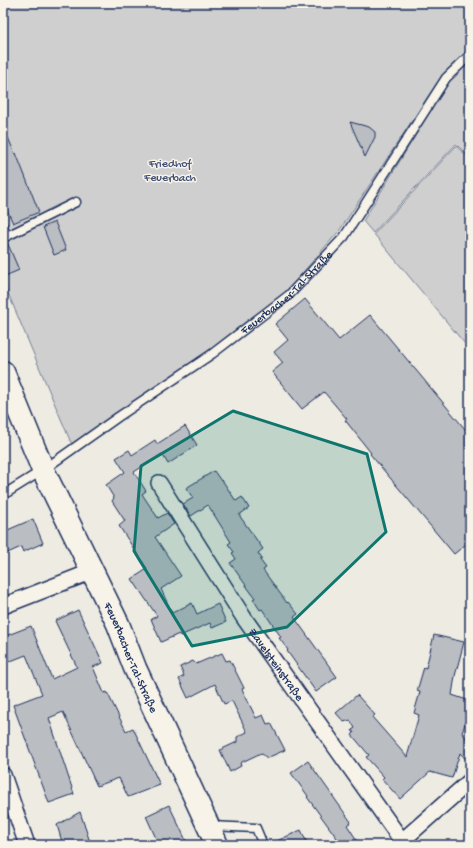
<svg xmlns="http://www.w3.org/2000/svg" width="473" height="848" viewBox="0 0 473 848" font-family="'Gochi Hand',sans-serif">
<rect width="100%" height="100%" fill="#eeebe2"/>
<filter id="ink" filterUnits="userSpaceOnUse"><feTurbulence type="fractalNoise" baseFrequency=".025" numOctaves="2"/><feDisplacementMap in="SourceGraphic" scale="8" xChannelSelector="R" yChannelSelector="G"/><feConvolveMatrix kernelMatrix="1 2 1 2 8 2 1 2 1" color-interpolation-filters="sRGB"/></filter>
<g filter="url(#ink)">
<!-- green -->
<g fill="#cfcfcf" stroke="#757f96">
<path d="M 3,3 L 470,3 L 470,48 L 443,74 L 339,231 L 270,310 L 72,445 L 5,286 L 3,285 Z"/>
<path d="M 470,61 L 470,158 L 456,144 L 373,233 L 363,221 L 449,81 Z"/>
<path d="M 456,146 L 470,159 L 470,350 L 374,234 Z"/>
</g>
<!-- building -->
<g fill="#babdc2" stroke="#1b2f5e">
<path d="M 350,122 L 369,127 L 375,132 L 375,137 L 365,157 Z"/>
<path d="M 3,126 L 15,154 L 16,153 L 39,212 L 13,223 L 3,201 Z"/>
<path d="M 55,222 L 66,250 L 54,255 L 43,227 Z"/>
<path d="M 3,242 L 7,242 L 19,270 L 3,277 Z"/>
<path d="M 305,299 L 339,340 L 370,315 L 470,435 L 470,541 L 454,554 L 370,454 L 371,453 L 345,420 L 347,419 L 324,392 L 302,409 L 272,372 L 283,363 L 274,352 L 288,340 L 275,324 Z"/>
<path d="M 185,426 L 197,445 L 168,464 L 162,454 L 134,472 L 146,491 L 142,494 L 158,518 L 167,513 L 174,524 L 155,537 L 181,576 L 161,589 L 172,613 L 192,603 L 197,614 L 218,604 L 226,622 L 212,628 L 210,623 L 180,636 L 179,634 L 161,642 L 151,619 L 157,616 L 132,579 L 147,569 L 119,526 L 125,521 L 112,501 L 114,498 L 106,485 L 125,472 L 116,458 L 129,450 L 132,455 L 155,440 L 157,444 Z"/>
<path d="M 214,471 L 221,481 L 222,480 L 236,501 L 242,497 L 249,508 L 239,515 L 263,549 L 258,553 L 262,559 L 260,560 L 266,568 L 263,570 L 287,603 L 288,602 L 298,614 L 294,617 L 337,677 L 316,692 L 287,651 L 288,650 L 279,638 L 281,637 L 262,609 L 260,610 L 253,599 L 255,598 L 230,563 L 236,559 L 232,553 L 234,552 L 228,544 L 231,542 L 208,505 L 191,516 L 183,504 L 193,498 L 186,488 Z"/>
<path d="M 33,519 L 43,543 L 23,552 L 21,547 L 3,555 L 3,532 Z"/>
<path d="M 78,610 L 103,663 L 93,667 L 104,693 L 107,692 L 126,731 L 133,728 L 160,785 L 128,797 L 119,778 L 97,786 L 63,712 L 49,718 L 74,794 L 49,803 L 13,705 L 42,694 L 26,655 L 3,664 L 3,637 L 31,626 L 52,679 L 77,667 L 55,621 Z"/>
<path d="M 434,635 L 464,642 L 455,676 L 452,695 L 470,701 L 470,709 L 462,733 L 470,742 L 470,764 L 460,753 L 452,778 L 430,772 L 400,799 L 382,779 L 384,777 L 366,757 L 369,755 L 352,735 L 354,733 L 352,730 L 355,728 L 350,720 L 344,722 L 336,713 L 357,695 L 375,715 L 372,717 L 407,757 L 419,715 L 414,713 L 420,692 L 417,691 L 424,667 L 426,668 Z"/>
<path d="M 222,653 L 226,661 L 230,660 L 244,688 L 242,689 L 256,718 L 263,715 L 267,724 L 271,723 L 285,750 L 267,758 L 261,753 L 240,763 L 241,766 L 230,772 L 220,750 L 237,742 L 237,737 L 247,732 L 232,701 L 224,704 L 215,684 L 188,698 L 179,679 L 184,676 L 180,667 L 193,661 L 196,664 Z"/>
<path d="M 308,761 L 351,822 L 347,825 L 360,845 L 342,845 L 307,797 L 308,796 L 291,773 Z"/>
<path d="M 169,805 L 182,832 L 188,845 L 159,845 L 146,816 Z"/>
<path d="M 80,812 L 91,845 L 63,845 L 57,825 Z"/>
<path d="M 301,830 L 308,845 L 268,845 Z"/>
</g>
<g fill="none" stroke-linecap="round" stroke-linejoin="round">
<!-- lane casing -->
<g stroke="#1b2f5e" stroke-width="11">
<g id="lane">
<path d="M 3,227 L 7,236 L 3,237"/>
<path d="M 7,236 L 76,202"/>
<path id="s1" d="M 3,495 L 43,470 L 118,417 L 212,354 L 289,295 L 344,237 L 446,78 L 470,55"/>
<path d="M 210,826 L 256,828 L 261,840"/>
</g>
</g>
<!-- street casing -->
<g stroke="#1b2f5e" stroke-width="18">
<g id="street">
<path id="s2" d="M 159,483 L 244,618 L 402,841"/>
<path d="M 3,606 L 93,571"/>
<path d="M 3,775 L 27,845"/>
<path d="M 401,845 L 402,841 L 470,781"/>
</g>
</g>
<!-- secondary casing -->
<g stroke="#1b2f5e" stroke-width="25">
<g id="secondary">
<path id="s3" d="M 3,372 L 43,470 L 118,624 L 135,668 L 217,845"/>
</g>
</g>
<!-- lane -->
<use href="#lane" stroke="#f7f3e8" stroke-width="8"/>
<!-- street -->
<use href="#street" stroke="#f7f3e8" stroke-width="15"/>
<!-- secondary -->
<use href="#secondary" stroke="#f7f3e8" stroke-width="22"/>
</g>
</g>
<!-- marked area -->
<path fill="#0f766e" fill-opacity="0.2" stroke="#0f766e" stroke-width="3" stroke-linejoin="round" d="M 233,411 L 367,454 L 386,532 L 287,627 L 192,646 L 134,551 L 141,466 Z"/>
<g text-anchor="middle" stroke-width="3" stroke-linejoin="round" paint-order="stroke">
<!-- park labels -->
<g font-size="12" fill="#3f4f75" stroke="#f7f3e8">
<text x="170" y="167">Friedhof<tspan x="170" dy="14">Feuerbach</tspan></text>
</g>
<!-- street labels -->
<g font-size="12" fill="#1b2f5e" stroke="#f7f3e8">
<text dy="4" stroke="none"><textPath href="#s1" startOffset="349">Feuerbacher-Tal-Straße</textPath></text>
<text dy="4" stroke="none"><textPath href="#s3" startOffset="313">Feuerbacher-Tal-Straße</textPath></text>
<text dy="4" stroke="none"><textPath href="#s2" startOffset="216">Zavelsteinstraße</textPath></text>
</g>
</g>
<!-- margin -->
<rect width="473" height="848" fill="none" stroke="#f7f3e8" stroke-width="16"/>
<rect x="8" y="8" width="457" height="832" fill="none" stroke="#1b2f5e" stroke-width="1.5" filter="url(#ink)"/>
</svg>
